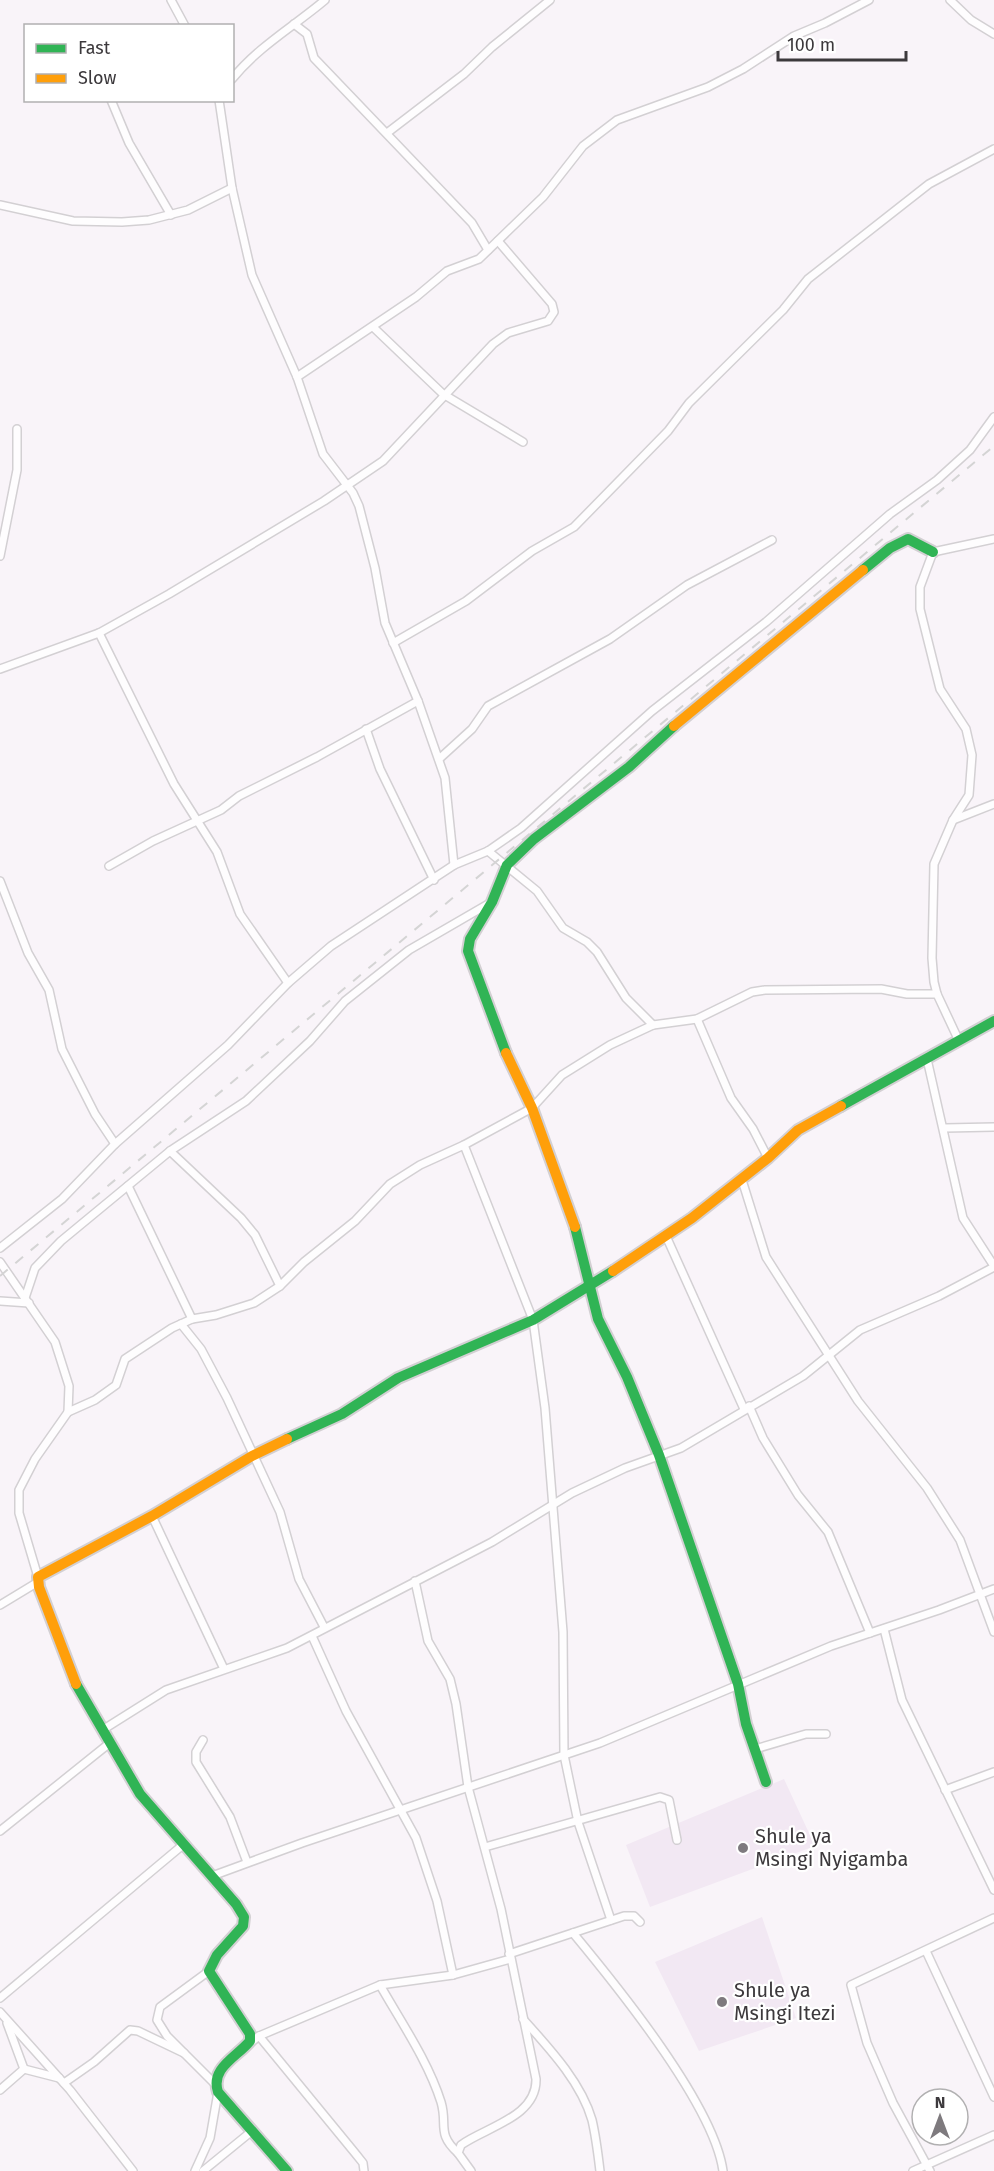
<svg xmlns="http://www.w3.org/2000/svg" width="994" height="2171" viewBox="0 0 994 2171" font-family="'Fira Sans',sans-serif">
<rect width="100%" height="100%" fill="#f9f4f9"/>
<!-- built -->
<g fill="#f2e8f3">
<path d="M 784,1779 L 815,1846 L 650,1907 L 626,1845 Z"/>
<path d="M 762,1917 L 796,2018 L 699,2051 L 655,1962 Z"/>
</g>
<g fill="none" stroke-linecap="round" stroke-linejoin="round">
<!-- street casing -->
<g stroke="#d3d0d3" stroke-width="10">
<g id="street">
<path d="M 171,0 L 185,26"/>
<path d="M 950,0 L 971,20 L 994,34"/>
<path d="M 294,24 L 307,34 L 314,58 L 472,223 L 488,250"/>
<path d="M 232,79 C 259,46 293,27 325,0"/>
<path d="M 111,100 L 129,143 L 171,215"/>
<path d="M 219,100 L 232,188 L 252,275 L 297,377 L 323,454 L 353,493 L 359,506 L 375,568 L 385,623 L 418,701 L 445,778 L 454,865"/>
<path d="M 387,133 L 464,74 L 492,47 L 550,0"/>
<path d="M 0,205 L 73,221 L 122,222 L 149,220 L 188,210 L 232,188"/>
<path d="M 373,327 L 443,394 L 523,442"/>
<path d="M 297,377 L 416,297 L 447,271 L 479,259 L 543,197 L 583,146 L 617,120 L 708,87 L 743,69 L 794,36 L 825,23 L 869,0"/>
<path d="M 0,556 L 17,470 L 17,429"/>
<path d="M 99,633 L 174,784 L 217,852 L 240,914 L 288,983"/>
<path d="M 393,643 L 466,601 L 532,551 L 574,527 L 668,431 L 689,403 L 783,310 L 808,279 L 929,184 L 994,149"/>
<path d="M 0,669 L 99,633 L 169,594 L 324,501 L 383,461 L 493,344 L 508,333 L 548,321 L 554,312 L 552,304 L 498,241"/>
<path d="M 366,729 L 380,769 L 434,880"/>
<path d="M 439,759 L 472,729 L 488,706 L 610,639 L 687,585 L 772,540"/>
<path d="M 953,820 L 994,804"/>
<path d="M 488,851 L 537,891 L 563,928 L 587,942 L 597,952 L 626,998 L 653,1025"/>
<path d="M 109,866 L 153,841 L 221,810 L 239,796 L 317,757 L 418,701"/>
<path d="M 0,881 L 28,953 L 49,990 L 62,1049 L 95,1114 L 115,1144"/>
<path d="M 697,1019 L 731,1098 L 753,1129 L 768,1158"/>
<path d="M 959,1041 L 937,994 L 934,982 L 932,958 L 934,864 L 953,820 L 969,795 L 972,755 L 966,729 L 940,689 L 920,609 L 920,587 L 933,552 L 994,539"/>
<path d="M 927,1059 L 963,1218 L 994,1266"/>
<path d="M 945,1128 L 994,1127"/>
<path d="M 464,1145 L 533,1320 L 545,1408 L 563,1632 L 564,1755 L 578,1822 L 611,1920"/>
<path d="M 170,1151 L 241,1218 L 255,1235 L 280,1286"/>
<path d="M 742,1180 L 766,1257 L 858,1401 L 927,1488 L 960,1540 L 994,1632"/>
<path d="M 128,1186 L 192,1319"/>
<path d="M 666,1236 L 744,1409"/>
<path d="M 0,1248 L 62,1199 L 115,1144 L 228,1045 L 288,983 L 331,946 L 454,865 L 488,851 L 521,828 L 652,711 L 766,622 L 890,514 L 937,480 L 970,450 L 994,417"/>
<path d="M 0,1262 L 55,1342 L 69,1386 L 68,1412 L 35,1459 L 19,1490 L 19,1513 L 38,1577"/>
<path d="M 25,1298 L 35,1268 L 61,1241 L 170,1151 L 246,1101 L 310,1041 L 345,1001 L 409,950 L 490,903"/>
<path d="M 0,1301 L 29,1303"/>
<path d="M 181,1324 L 201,1349 L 227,1398 L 280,1512 L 299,1579 L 324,1627"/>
<path d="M 749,1406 L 763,1438 L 798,1495 L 828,1532 L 870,1633"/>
<path d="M 68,1412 L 95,1400 L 116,1385 L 125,1359 L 172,1328 L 192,1319 L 216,1315 L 254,1303 L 280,1286 L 304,1262 L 355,1221 L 390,1184 L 420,1165 L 464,1145 L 532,1108 L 562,1075 L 610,1045 L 653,1025 L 697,1019 L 752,992 L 765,990 L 881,989 L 907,994 L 937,994"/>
<path d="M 152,1516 L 224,1669"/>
<path d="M 415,1581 L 428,1641 L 450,1679 L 456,1704 L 468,1787 L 501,1909 L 536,2079 C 537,2117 486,2127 461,2145 L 458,2153 L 471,2171"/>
<path d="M 0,1605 L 38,1582"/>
<path d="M 884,1629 L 902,1700 L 994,1890"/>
<path d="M 312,1636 L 346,1711 L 416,1838 L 437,1901 L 453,1975"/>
<path d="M 104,1729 L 166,1690 L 287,1648 L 492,1542 L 572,1493 L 625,1468 L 681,1448 L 803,1376 L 860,1330 L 939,1296 L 994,1267"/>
<path d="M 203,1740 L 196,1752 L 196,1762 L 230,1817 L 247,1862"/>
<path d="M 755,1749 L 806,1734 L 826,1734"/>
<path d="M 945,1790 L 994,1772"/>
<path d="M 0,1831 L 111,1742"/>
<path d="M 485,1847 L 660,1797 L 669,1800 L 677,1840"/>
<path d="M 212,1876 L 302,1843 L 600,1743 L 831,1646 L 939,1610 L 994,1589"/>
<path d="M 573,1933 C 617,1986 714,2105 723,2171"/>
<path d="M 926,1951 L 994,2097"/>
<path d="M 509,1954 L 624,1916 L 634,1916 L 640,1922"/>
<path d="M 209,1971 L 160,2007 L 157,2020 L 167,2036 L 215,2084"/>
<path d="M 380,1985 C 401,2022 428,2061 441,2102 C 448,2125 436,2133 458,2153"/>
<path d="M 0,1998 L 184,1844"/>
<path d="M 0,2012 L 70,2090 L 133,2171"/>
<path d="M 523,2019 C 549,2048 581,2082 592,2120 C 596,2137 598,2154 600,2171"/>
<path d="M 259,2036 L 355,2153 L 363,2163 L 364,2171"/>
<path d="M 249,2044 L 259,2036 L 380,1985 L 453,1975 L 510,1959"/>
<path d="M 24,2069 L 59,2078"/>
<path d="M 64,2083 L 94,2062 L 130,2030 L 138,2031 L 184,2053"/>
<path d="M 0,2090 L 24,2069 L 7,2023"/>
<path d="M 195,2171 L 210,2138 L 218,2092"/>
<path d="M 203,2171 L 252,2131"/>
<path d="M 913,2171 L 994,2135"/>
<path d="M 930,2171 L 893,2103 L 867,2043 L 851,1985 L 994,1918"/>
</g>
</g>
<!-- fast casing -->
<g stroke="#d3d0d3" stroke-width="14">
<g id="fast">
<path d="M 863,570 L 890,548 L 908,539 L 933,552"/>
<path d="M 506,1053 L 468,951 L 470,939 L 492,902 L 507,865 L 534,839 L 629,767 L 674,726"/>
<path d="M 841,1106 L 994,1021"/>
<path d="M 575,1227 L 598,1319 L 627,1377 L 659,1455 L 738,1684 L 746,1724 L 766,1782"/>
<path d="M 287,1439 L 342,1414 L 398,1378 L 533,1320 L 613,1271"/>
<path d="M 76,1684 L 140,1794 L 236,1904 L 244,1917 L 243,1926 L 217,1955 L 209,1971 L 250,2034 L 250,2041 C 237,2057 210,2068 218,2092 L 287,2171"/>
</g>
</g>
<!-- slow casing -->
<g stroke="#d3d0d3" stroke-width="14">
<g id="slow">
<path d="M 674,726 L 863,570"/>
<path d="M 506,1053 L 532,1108 L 575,1227"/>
<path d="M 613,1271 L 692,1218 L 768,1158 L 798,1130 L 841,1106"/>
<path d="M 76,1684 L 39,1587 L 38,1577 L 152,1516 L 252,1456 L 287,1439"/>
</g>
</g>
<!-- street -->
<use href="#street" stroke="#fefdfe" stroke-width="7"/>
<!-- fast -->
<use href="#fast" stroke="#30b455" stroke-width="10"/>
<!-- slow -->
<use href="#slow" stroke="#ff9f0a" stroke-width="10"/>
<!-- rail -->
<path stroke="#d4d4d4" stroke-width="2" stroke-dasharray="10 10" stroke-linecap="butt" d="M 0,1276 L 994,446"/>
</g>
<!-- markers -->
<g fill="#7e7a7e" stroke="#fff" stroke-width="2">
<circle cx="743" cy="1848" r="6"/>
<circle cx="722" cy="2002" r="6"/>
</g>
<g text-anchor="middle" stroke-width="4.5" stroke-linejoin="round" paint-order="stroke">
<!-- poi labels -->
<g font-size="20" fill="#3c393c" stroke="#fff" text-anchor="start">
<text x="755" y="1843">Shule ya<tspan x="755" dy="23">Msingi Nyigamba</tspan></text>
<text x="734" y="1997">Shule ya<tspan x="734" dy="23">Msingi Itezi</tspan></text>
</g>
</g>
<!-- legend -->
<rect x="24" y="24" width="210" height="78" fill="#ffffff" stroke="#b1b0b1" stroke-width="1.5"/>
<rect x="36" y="44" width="30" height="9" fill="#30b455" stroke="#b1b0b1" stroke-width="1.5"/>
<text x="78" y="54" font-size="18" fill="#3c393c">Fast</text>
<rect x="36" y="74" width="30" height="9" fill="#ff9f0a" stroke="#b1b0b1" stroke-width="1.5"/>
<text x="78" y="84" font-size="18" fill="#3c393c">Slow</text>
<!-- north arrow -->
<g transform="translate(940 2117)"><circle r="28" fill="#ffffff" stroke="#b1b0b1" stroke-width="1.5"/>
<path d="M0-4.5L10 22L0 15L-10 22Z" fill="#7e7a7e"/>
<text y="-9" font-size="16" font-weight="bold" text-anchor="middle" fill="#3c393c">N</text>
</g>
<!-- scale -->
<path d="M778 51v9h128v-9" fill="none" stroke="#3c393c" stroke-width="3"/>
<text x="787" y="51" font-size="18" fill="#3c393c" stroke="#ffffff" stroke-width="4.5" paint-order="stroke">100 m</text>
</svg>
